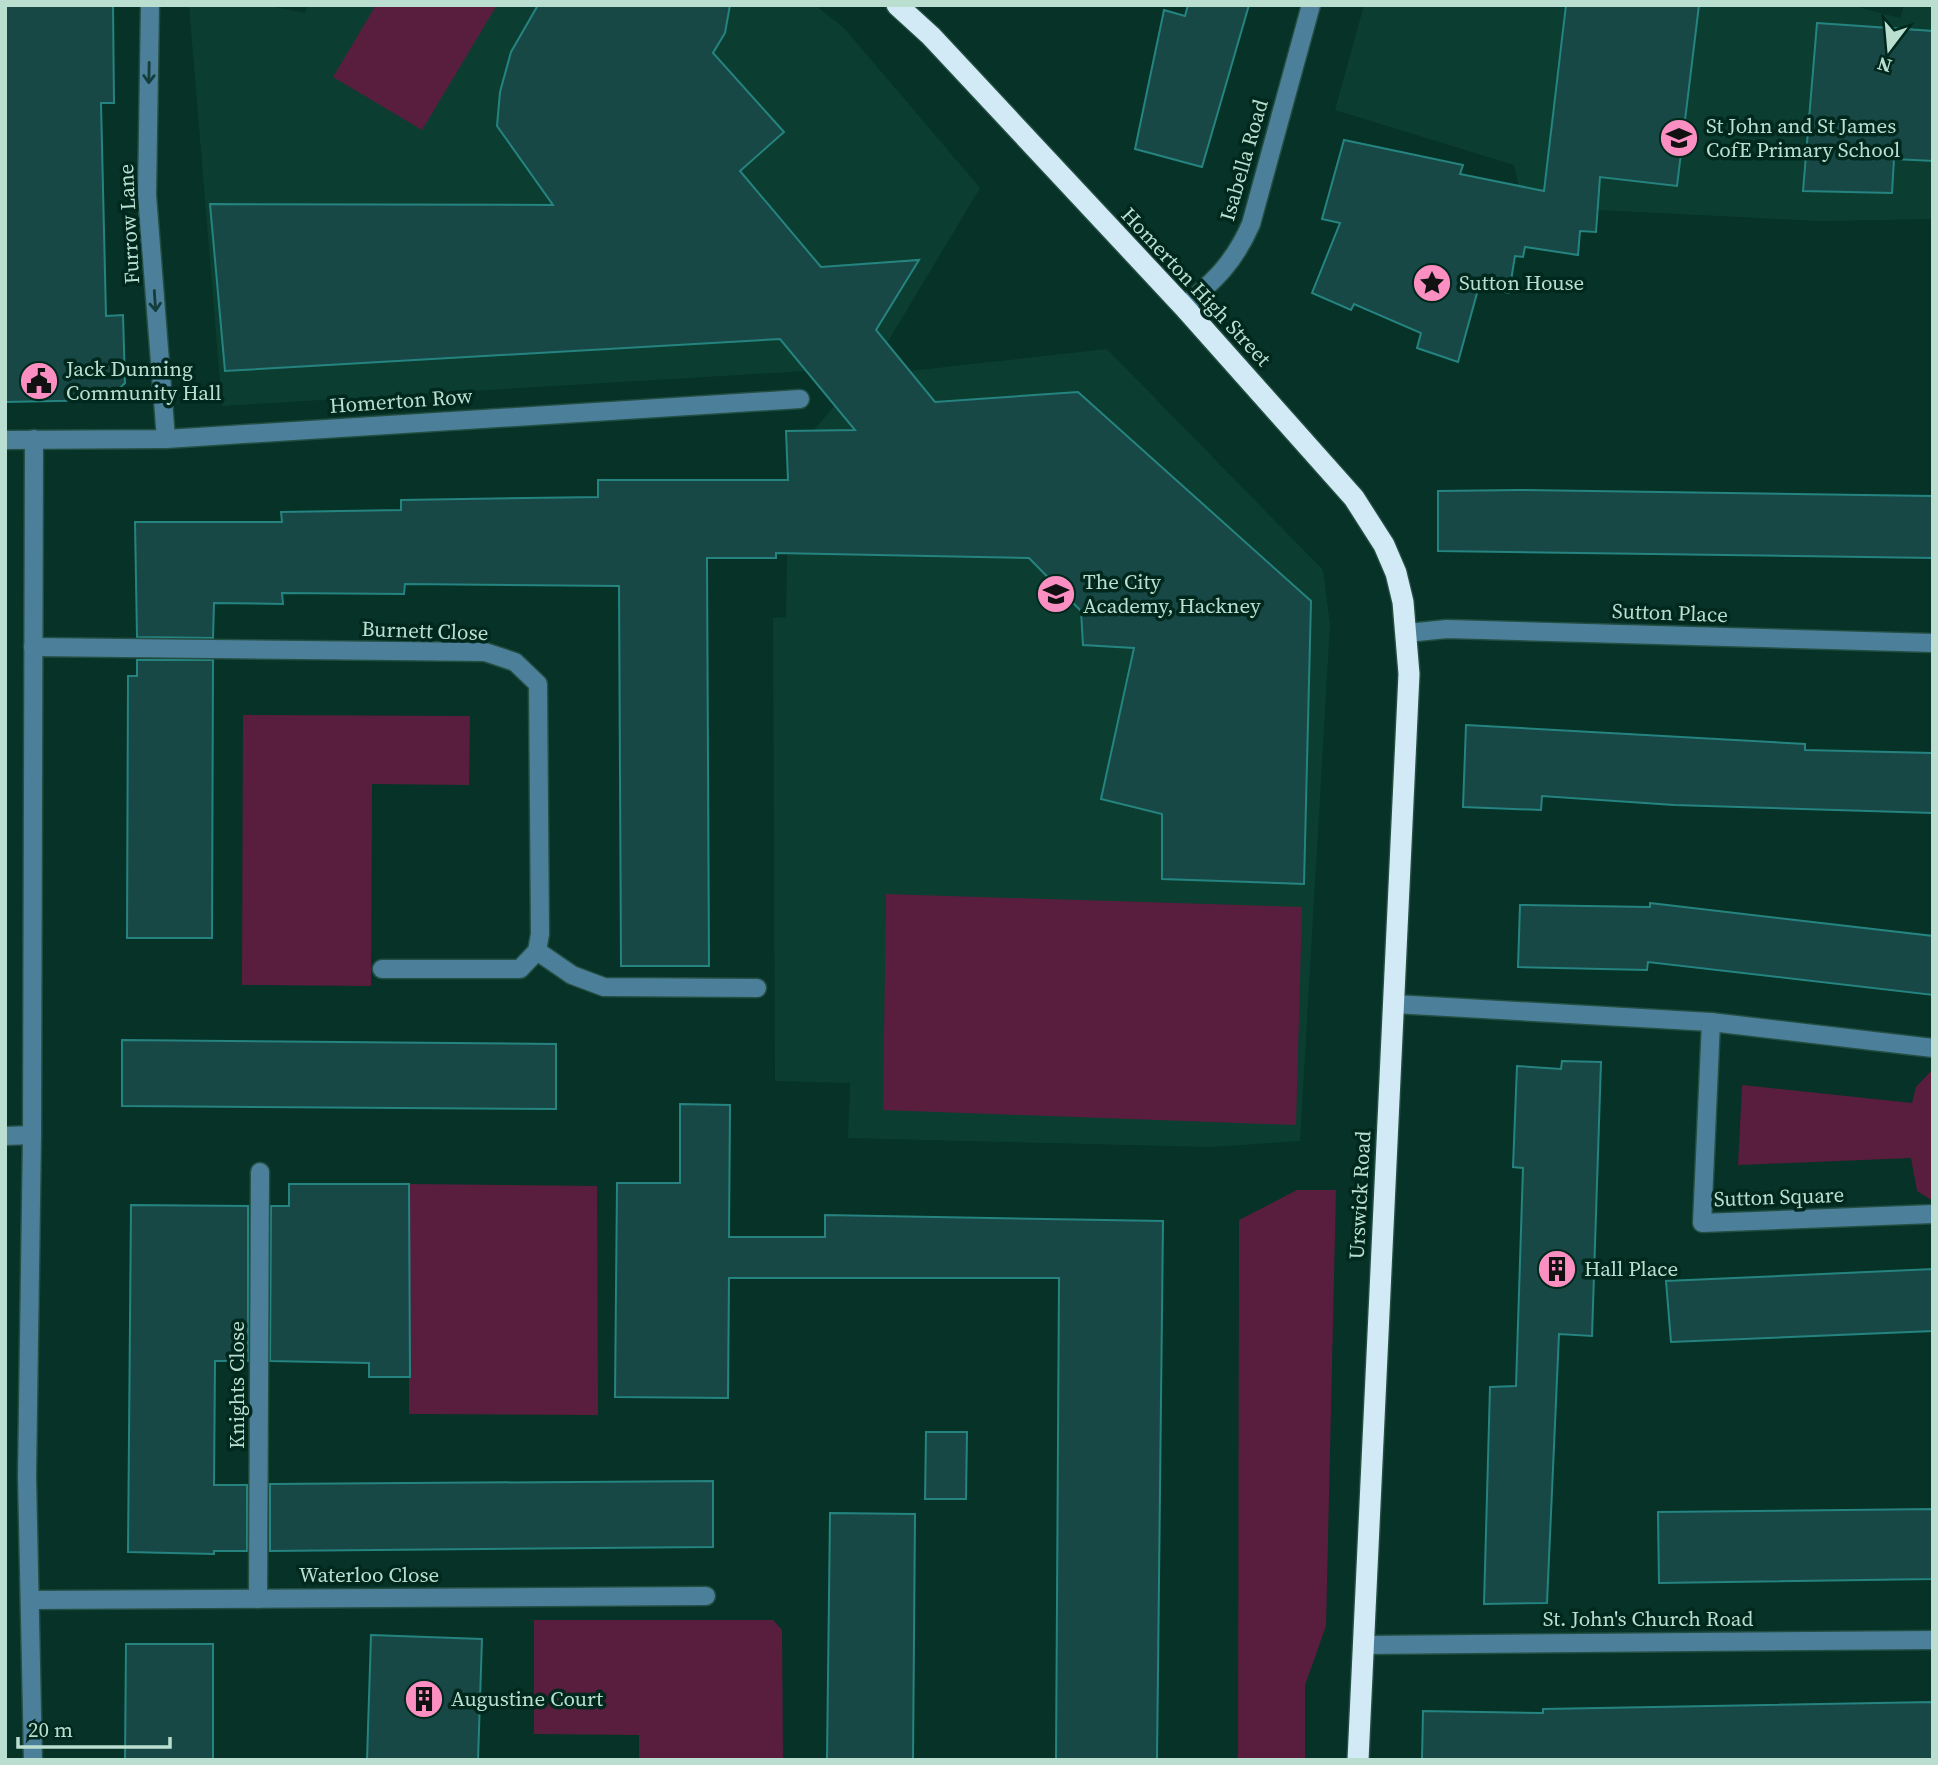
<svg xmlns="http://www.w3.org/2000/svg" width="1938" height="1765" viewBox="0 0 1938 1765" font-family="'Source Serif 4',serif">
<rect width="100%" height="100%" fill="#063227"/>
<!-- built -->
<g fill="#0b3e31">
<path d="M 189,5 L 265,5 L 305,13 L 307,5 L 815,5 L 845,29 L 980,188 L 887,343 L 910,371 L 1107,349 L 1323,570 L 1330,625 L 1300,1141 L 1211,1147 L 848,1138 L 850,1083 L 775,1081 L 773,618 L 786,617 L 788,503 L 813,431 L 835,405 L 806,371 L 222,406 Z"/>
<path d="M 1364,5 L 1850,5 L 1900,18 L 1904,5 L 1933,5 L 1933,219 L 1821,221 L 1598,210 L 1533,201 L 1519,187 L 1514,165 L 1335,110 Z"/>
</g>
<!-- green -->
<g fill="#591e3d">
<path d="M 376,5 L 497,5 L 422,130 L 333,77 Z"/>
<path d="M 243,715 L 470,716 L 469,785 L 372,784 L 371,986 L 242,985 Z"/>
<path d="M 886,894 L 1302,907 L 1296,1125 L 883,1110 Z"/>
<path d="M 1933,1069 L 1933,1201 L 1917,1191 L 1911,1158 L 1738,1165 L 1742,1085 L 1912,1103 L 1916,1087 Z"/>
<path d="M 409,1184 L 597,1186 L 598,1415 L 409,1414 Z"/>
<path d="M 1297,1190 L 1336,1190 L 1326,1626 L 1305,1685 L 1305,1760 L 1238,1760 L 1239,1220 Z"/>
<path d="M 534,1620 L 773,1620 L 782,1630 L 783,1760 L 639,1760 L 639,1735 L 534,1734 Z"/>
</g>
<!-- building -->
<g fill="#184846" stroke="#258480" stroke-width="2">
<path d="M 5,5 L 113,5 L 114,103 L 101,103 L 106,316 L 123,315 L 125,383 L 108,400 L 5,402 Z"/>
<path d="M 538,5 L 730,5 L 725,33 L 713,53 L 784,132 L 740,171 L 821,267 L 919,260 L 876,330 L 935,402 L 1078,392 L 1311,601 L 1304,884 L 1162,879 L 1162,814 L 1101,799 L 1134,648 L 1083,645 L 1081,611 L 1029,558 L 776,553 L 776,558 L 707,558 L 709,966 L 621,966 L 619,586 L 405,584 L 404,594 L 282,593 L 283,604 L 214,603 L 213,638 L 137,637 L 135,522 L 282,522 L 281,512 L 401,510 L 401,500 L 598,497 L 598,480 L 788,480 L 786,431 L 855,430 L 780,339 L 225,371 L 210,204 L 553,205 L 497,126 L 500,92 L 511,52 Z"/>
<path d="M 1188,5 L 1249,5 L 1202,167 L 1135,149 L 1164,10 L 1185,16 Z"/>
<path d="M 1566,5 L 1699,5 L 1677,186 L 1600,177 L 1596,232 L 1580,231 L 1578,255 L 1525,247 L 1523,257 L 1515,256 L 1509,293 L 1479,286 L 1458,362 L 1417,348 L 1421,333 L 1354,304 L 1351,310 L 1312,293 L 1340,223 L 1322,219 L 1344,140 L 1463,165 L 1460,174 L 1544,191 Z"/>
<path d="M 1817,23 L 1933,31 L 1933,161 L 1894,159 L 1892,193 L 1803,191 Z"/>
<path d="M 1519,490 L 1933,496 L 1933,558 L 1438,551 L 1438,491 Z"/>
<path d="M 137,660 L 213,660 L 212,938 L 127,938 L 128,676 L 137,676 Z"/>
<path d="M 1466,725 L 1805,744 L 1805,750 L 1933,753 L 1933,813 L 1674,805 L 1542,796 L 1541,810 L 1463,807 Z"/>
<path d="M 1650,903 L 1933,936 L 1933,995 L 1648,962 L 1647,970 L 1518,967 L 1520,905 L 1650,907 Z"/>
<path d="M 122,1040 L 556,1044 L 556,1109 L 122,1106 Z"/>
<path d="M 1562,1061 L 1601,1062 L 1592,1336 L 1559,1334 L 1547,1603 L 1484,1604 L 1490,1387 L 1516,1386 L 1523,1168 L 1513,1167 L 1517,1066 L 1561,1069 Z"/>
<path d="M 680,1104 L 730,1105 L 729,1237 L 825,1237 L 825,1215 L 1163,1221 L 1157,1760 L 1056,1760 L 1059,1278 L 729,1278 L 728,1398 L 615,1397 L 617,1183 L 680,1183 Z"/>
<path d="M 289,1184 L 409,1184 L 410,1377 L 369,1377 L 369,1363 L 270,1361 L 271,1206 L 289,1206 Z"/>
<path d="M 131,1205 L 248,1206 L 248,1361 L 215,1361 L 214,1485 L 247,1485 L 247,1551 L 214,1551 L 214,1554 L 128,1552 Z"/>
<path d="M 1933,1269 L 1933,1331 L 1671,1342 L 1666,1281 Z"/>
<path d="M 926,1432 L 967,1432 L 966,1499 L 925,1499 Z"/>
<path d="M 713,1481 L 713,1547 L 270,1551 L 270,1484 Z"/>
<path d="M 1933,1509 L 1933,1579 L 1659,1583 L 1658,1512 Z"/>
<path d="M 830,1513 L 915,1514 L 913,1760 L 827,1760 Z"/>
<path d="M 371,1635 L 482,1639 L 478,1760 L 367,1760 Z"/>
<path d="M 126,1644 L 213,1644 L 213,1760 L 125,1760 Z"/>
<path d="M 1933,1702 L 1933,1760 L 1422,1760 L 1423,1711 L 1543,1713 L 1543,1709 Z"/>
</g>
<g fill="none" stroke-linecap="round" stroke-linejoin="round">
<!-- minor casing -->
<g stroke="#234e42" stroke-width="21">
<g id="minor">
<path d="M 150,5 L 147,195 L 166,439"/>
<path d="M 1184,307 C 1215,280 1234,263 1251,224 L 1311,5"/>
<path d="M 5,440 L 166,439 L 800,399"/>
<path d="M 1407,633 L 1447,629 L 1933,643"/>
<path d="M 33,647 L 485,652 L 515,662 L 538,684 L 540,934 L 537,951 L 520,969 L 382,969"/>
<path d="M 537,951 L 572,975 L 604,987 L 757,988"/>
<path d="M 1394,1004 L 1711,1022 L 1933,1048"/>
<path d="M 1711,1022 L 1702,1223 L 1933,1214"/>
<path d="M 5,1136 L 32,1135"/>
<path d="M 258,1599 L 260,1172"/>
<path d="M 31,1600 L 706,1596"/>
<path d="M 1364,1645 L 1933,1640"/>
<path d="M 33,1760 L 27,1476 L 32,1135 L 34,439"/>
</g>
</g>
<!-- highway casing -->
<g stroke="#234e42" stroke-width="24">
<path id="highway" d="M 897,5 L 931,36 L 1184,307 L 1354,498 L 1384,545 L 1396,573 L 1403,602 L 1409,674 L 1358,1760"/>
</g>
<!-- minor -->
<use href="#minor" stroke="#4c7f99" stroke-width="18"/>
<!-- highway -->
<use href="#highway" stroke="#d2e9f6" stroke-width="21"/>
</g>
<!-- one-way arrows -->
<defs><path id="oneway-shaft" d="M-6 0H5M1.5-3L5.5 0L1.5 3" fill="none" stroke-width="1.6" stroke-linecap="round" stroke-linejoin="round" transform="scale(1.75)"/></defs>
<g stroke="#133e3c">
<use href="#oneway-shaft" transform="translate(149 73) rotate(91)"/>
<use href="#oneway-shaft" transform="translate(155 301) rotate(86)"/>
</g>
<!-- icons -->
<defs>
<g id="school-disc" transform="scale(2.0125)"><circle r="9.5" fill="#fc8fc2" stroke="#00281d"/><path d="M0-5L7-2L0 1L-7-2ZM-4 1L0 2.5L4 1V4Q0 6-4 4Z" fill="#111"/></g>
<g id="sight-disc" transform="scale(2.0125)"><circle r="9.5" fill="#fc8fc2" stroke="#00281d"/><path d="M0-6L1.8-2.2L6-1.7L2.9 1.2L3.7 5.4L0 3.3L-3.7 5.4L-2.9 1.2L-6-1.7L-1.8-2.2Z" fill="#111"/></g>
<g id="civic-disc" transform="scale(2.0125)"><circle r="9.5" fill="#fc8fc2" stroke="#00281d"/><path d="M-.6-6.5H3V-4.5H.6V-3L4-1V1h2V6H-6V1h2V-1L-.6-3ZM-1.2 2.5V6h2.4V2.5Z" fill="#111"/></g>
<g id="building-disc" transform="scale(2.0125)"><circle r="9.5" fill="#fc8fc2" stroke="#00281d"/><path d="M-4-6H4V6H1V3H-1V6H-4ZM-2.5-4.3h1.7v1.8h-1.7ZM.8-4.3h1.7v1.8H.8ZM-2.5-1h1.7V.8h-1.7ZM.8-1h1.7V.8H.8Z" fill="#111"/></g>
</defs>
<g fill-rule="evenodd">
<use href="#school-disc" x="1679" y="138"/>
<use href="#sight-disc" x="1432" y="283"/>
<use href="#civic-disc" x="39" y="381"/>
<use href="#school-disc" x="1056" y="594"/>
<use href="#building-disc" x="1557" y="1269"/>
<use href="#building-disc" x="424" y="1699"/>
</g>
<g text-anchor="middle" stroke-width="7" stroke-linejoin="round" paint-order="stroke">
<!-- poi labels -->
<g font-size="21" fill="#badfd1" stroke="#00281d" text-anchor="start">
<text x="1706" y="133">St John and St James<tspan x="1706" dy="24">CofE Primary School</tspan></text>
<text x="1459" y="290">Sutton House</text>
<text x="66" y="376">Jack Dunning<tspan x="66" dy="24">Community Hall</tspan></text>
<text x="1083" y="589">The City<tspan x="1083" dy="24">Academy, Hackney</tspan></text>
<text x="1584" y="1276">Hall Place</text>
<text x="451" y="1706">Augustine Court</text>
</g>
<!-- street labels -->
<g font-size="21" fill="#badfd1" stroke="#00281d">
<text transform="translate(1244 160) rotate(-74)" y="7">Isabella Road</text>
<text transform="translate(129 224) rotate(-93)" y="7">Furrow Lane</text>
<text transform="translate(1196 287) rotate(47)" y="7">Homerton High Street</text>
<text transform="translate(401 401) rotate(-4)" y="7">Homerton Row</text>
<text transform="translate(1670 613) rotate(2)" y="7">Sutton Place</text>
<text transform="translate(425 631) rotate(2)" y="7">Burnett Close</text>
<text transform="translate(1360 1195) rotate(-87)" y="7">Urswick Road</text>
<text transform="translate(1779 1197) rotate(-2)" y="7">Sutton Square</text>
<text transform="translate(237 1385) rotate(-90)" y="7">Knights Close</text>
<text x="369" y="1582">Waterloo Close</text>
<text x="1648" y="1626">St. John's Church Road</text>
</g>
</g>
<!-- border -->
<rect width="1938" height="1765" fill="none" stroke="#badfd1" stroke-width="14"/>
<!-- north arrow -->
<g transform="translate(1889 49) rotate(196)" stroke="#00281d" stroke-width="5" paint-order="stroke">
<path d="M0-5L12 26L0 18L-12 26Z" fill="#badfd1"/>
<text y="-10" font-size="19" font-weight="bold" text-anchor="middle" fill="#badfd1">N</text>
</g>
<!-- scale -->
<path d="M18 1737v10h152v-10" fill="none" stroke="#badfd1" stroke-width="3.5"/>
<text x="28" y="1737" font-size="21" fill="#badfd1" stroke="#00281d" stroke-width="5" paint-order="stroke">20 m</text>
</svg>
